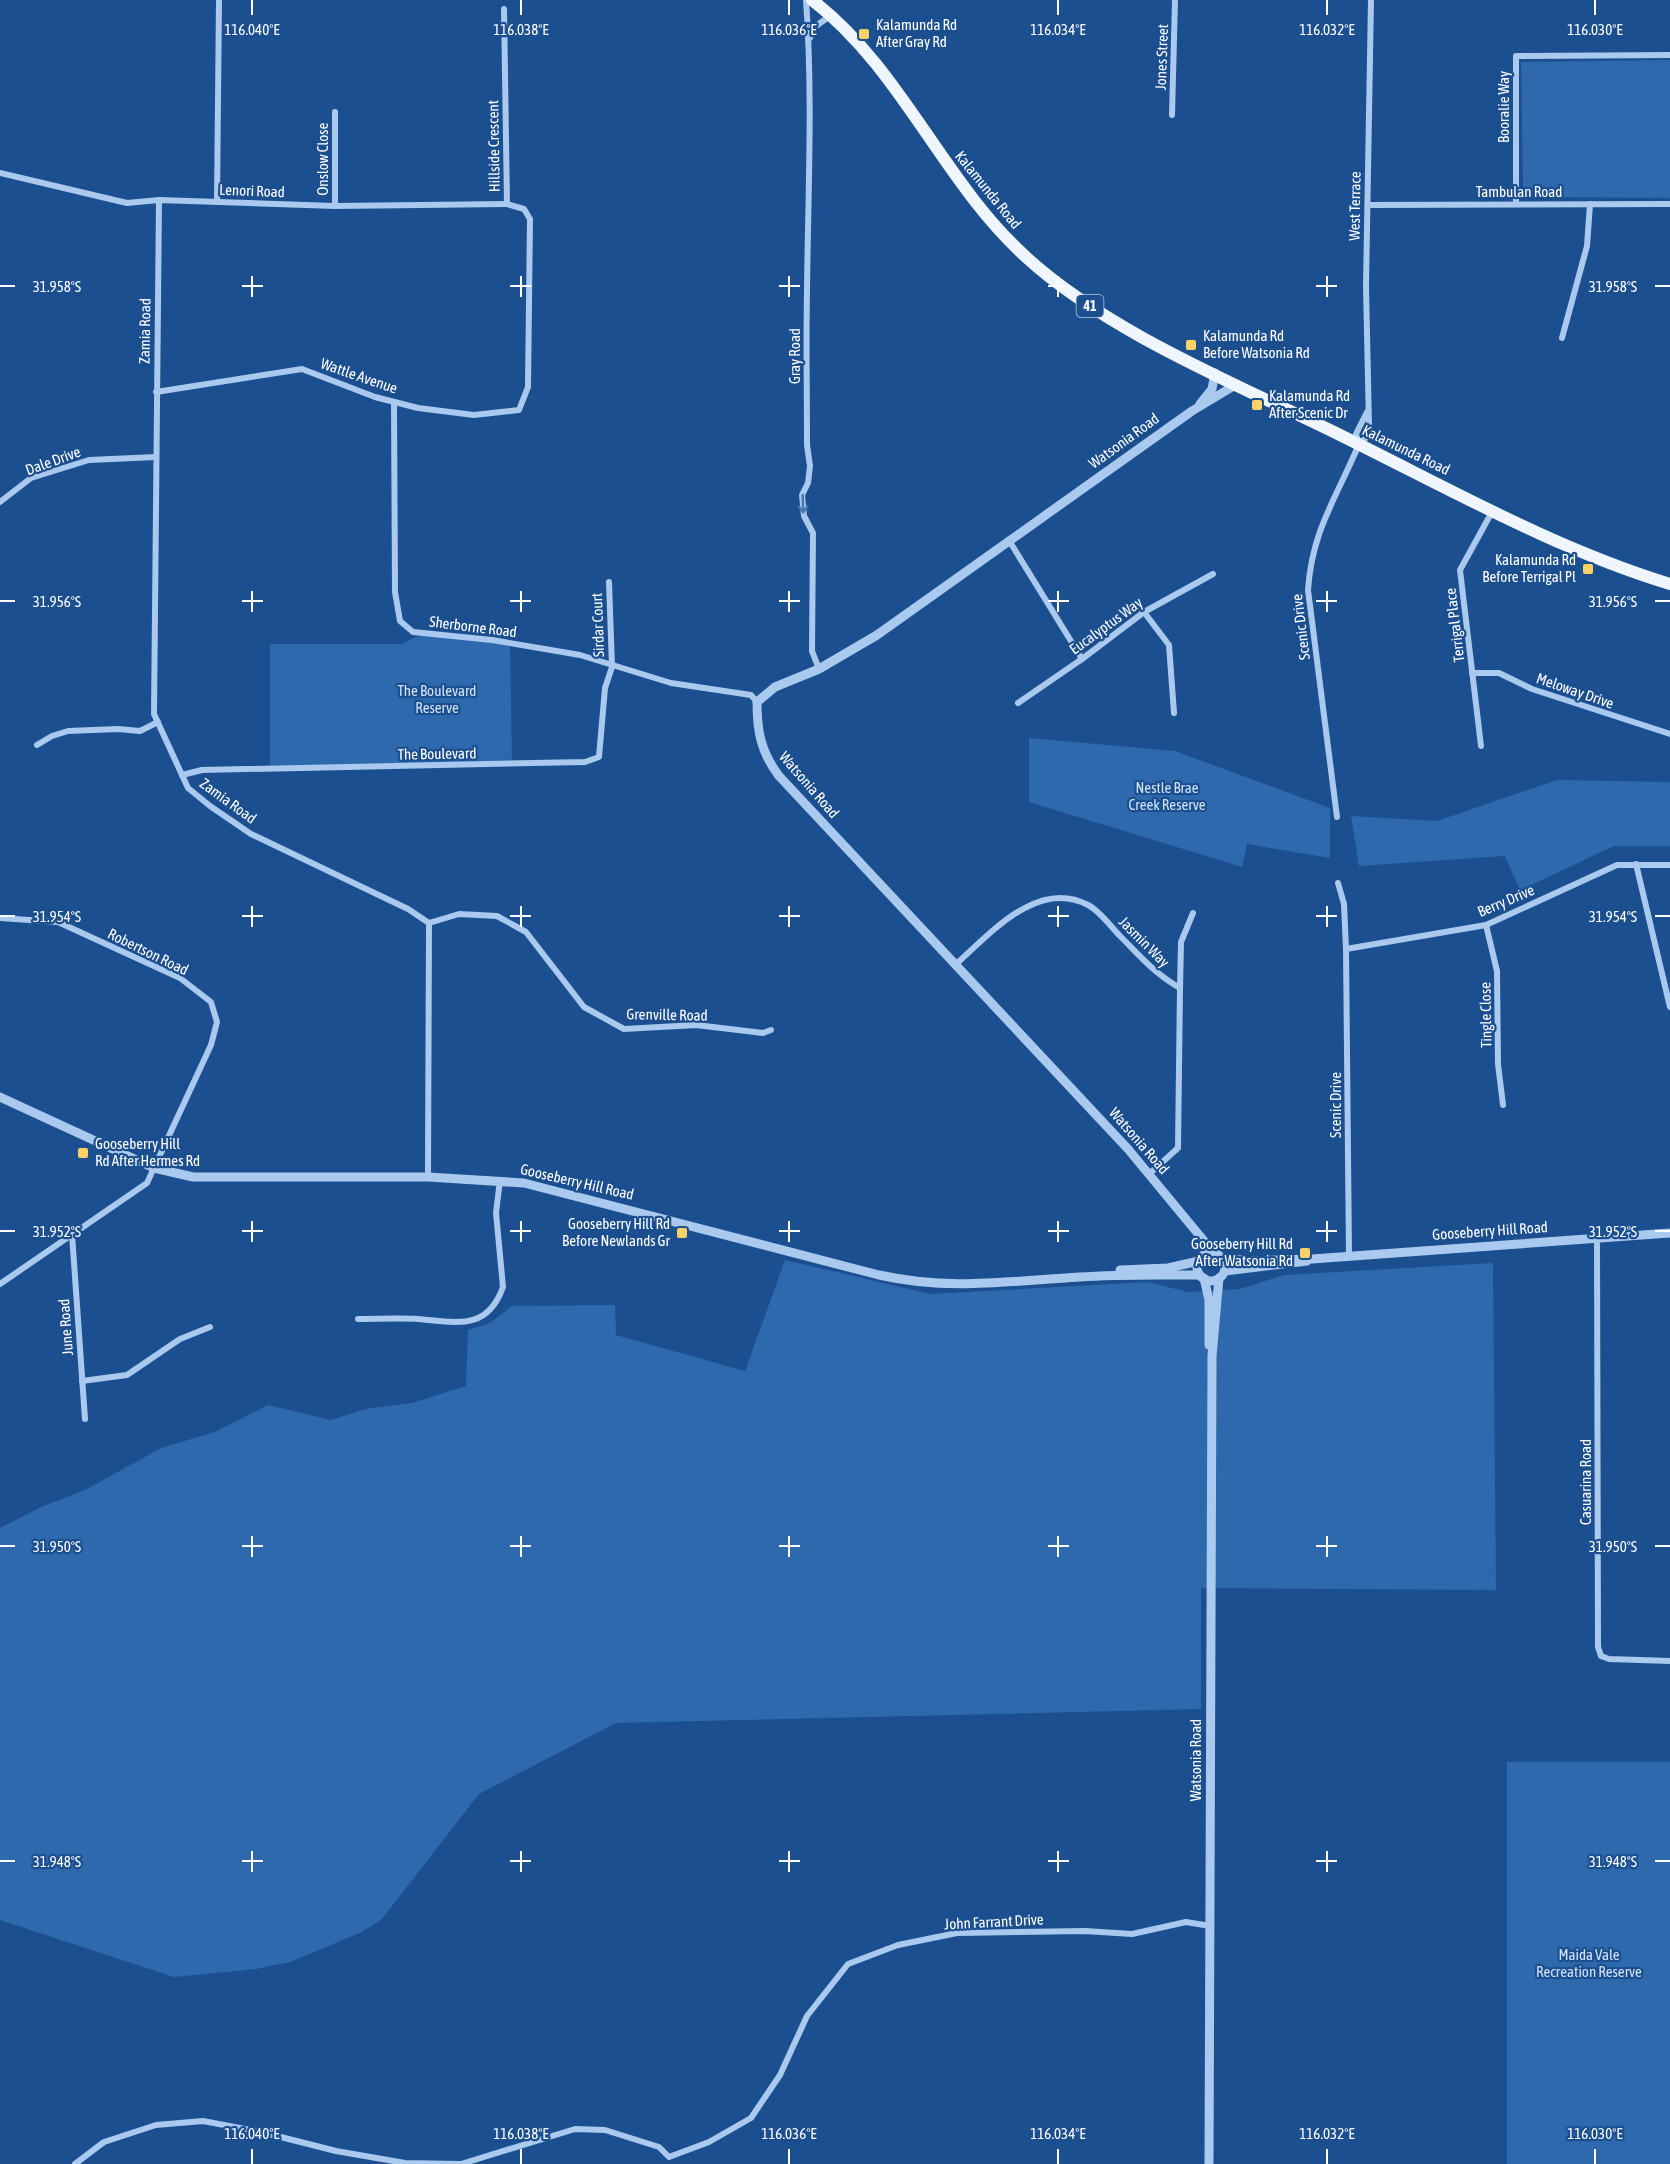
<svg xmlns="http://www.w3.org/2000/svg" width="1670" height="2164" viewBox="0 0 1670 2164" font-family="'Asap Condensed',sans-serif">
<rect width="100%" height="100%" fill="#1b4f8f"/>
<!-- green -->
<g fill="#2e69ad">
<path d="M 1670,60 L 1670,198 L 1531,197 L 1523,188 L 1521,62 Z"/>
<path d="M 424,633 L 510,643 L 512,764 L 270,769 L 270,644 L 402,644 Z"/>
<path d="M 1029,738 L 1175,751 L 1330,808 L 1330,858 L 1247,844 L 1242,867 L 1029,802 Z"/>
<path d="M 1557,780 L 1670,782 L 1670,846 L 1614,846 L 1520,890 L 1505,856 L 1359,866 L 1351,816 L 1437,821 Z"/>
<path d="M 785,1260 L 930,1294 L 1148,1282 L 1188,1292 L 1240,1289 L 1284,1275 L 1493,1263 L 1496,1590 L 1201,1588 L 1201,1709 L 616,1723 L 479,1794 L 382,1919 L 362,1932 L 290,1962 L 256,1969 L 174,1977 L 0,1920 L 0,1528 L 41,1507 L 87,1489 L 161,1448 L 215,1432 L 268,1405 L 331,1420 L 365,1409 L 412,1403 L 466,1386 L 468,1330 L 490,1323 L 512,1306 L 615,1305 L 616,1335 L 745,1371 Z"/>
<rect x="1507" y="1762" width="163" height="402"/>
</g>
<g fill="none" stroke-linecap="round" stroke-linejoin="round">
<!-- minor -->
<g stroke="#a9c9ee" stroke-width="6">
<path d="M 806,0 C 813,97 808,193 807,291 C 806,342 807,394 807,445 L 810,466 L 808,483 L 802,495 L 804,516 L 813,533 L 812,651 L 819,669"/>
<path d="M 810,38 L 816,26 L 830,16"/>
<path d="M 335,112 L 335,206"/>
<path d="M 1172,115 L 1175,0"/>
<path d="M 0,173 L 127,203 L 159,200 L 335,206 L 507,204"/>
<path d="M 159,200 L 154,714 L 188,788 L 210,806 L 251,834 L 408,909 L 429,923 L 428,1177"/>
<path d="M 217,201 L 219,0"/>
<path d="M 1516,204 L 1516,56 L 1670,55"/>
<path d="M 1368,205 L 1670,204"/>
<path d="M 1562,338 L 1587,246 L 1590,204"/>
<path d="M 156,392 L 302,369 L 375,397 L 418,408 L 474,415 L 519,410 L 528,387 L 530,219 L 524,209 L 507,204 L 504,9"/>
<path d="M 394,402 L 395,592 L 400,621 L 413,632 L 492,640 L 580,655 L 671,683 L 751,695 L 757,702"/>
<path d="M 1359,444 L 1356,434 L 1367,412"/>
<path d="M 0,502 L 31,478 L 89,460 L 156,457"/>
<path d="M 1010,542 L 1082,659"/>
<path d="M 1144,612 L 1169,645 L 1174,713"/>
<path d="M 1472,673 L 1499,673 L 1532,689 L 1670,734"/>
<path d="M 1018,703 L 1082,659 L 1144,612 L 1213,574"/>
<path d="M 37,745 L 52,736 L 68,731 L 118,729 L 140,731 L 158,722"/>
<path d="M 1481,746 L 1460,570 L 1493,510"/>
<path d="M 182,775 L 202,770 L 585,762 L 599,757 L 605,688 L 612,667 L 609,582"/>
<path d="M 1337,817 L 1308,590 C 1312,530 1337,497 1359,444 L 1367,437 L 1369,426 L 1366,286 L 1371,0"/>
<path d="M 1636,864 L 1670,1007"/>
<path d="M 1338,883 L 1344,904 L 1346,949 L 1349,1256"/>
<path d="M 0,918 L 58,922 L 180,978 L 211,1002 L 217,1022 L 211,1045 L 147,1183 L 0,1284"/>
<path d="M 429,923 L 459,914 L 497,916 L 526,932 L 584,1007 L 624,1029 L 696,1025 L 763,1033 L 771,1030"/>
<path d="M 1486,925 L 1497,971 L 1498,1064 L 1503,1105"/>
<path d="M 1346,949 L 1486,925 L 1617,865 L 1670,865"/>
<path d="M 955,965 C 989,935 1037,878 1088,905 C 1100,911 1111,927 1121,937 C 1140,956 1156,975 1180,988 L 1178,1148 L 1148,1175"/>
<path d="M 1180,988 L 1181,942 L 1193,913"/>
<path d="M 72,1234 L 85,1419"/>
<path d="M 1597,1238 L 1598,1647 L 1601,1656 L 1609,1659 L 1670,1661"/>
<path d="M 358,1319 C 378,1319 398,1318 418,1319 C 455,1322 487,1332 503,1287 L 496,1213 L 500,1180"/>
<path d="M 82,1381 L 127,1375 L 180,1339 L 210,1327"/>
<path d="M 75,2164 L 104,2142 L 156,2125 L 203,2121 L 261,2132 L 336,2151 L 405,2163 L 461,2164 L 575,2129 L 605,2130 L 659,2147 L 669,2157 L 709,2142 L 751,2118 L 780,2075 L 807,2016 L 848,1964 L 898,1945 L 957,1933 L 1085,1931 L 1132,1934 L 1186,1922 L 1210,1926"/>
</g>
<!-- tertiary -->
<g stroke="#a9c9ee" stroke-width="9">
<path d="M 1200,404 L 1212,389 L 1215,373"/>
<path d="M 0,1097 L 154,1168 L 193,1177 L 428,1177 L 524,1183 L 879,1275 C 951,1291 1008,1281 1080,1277 C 1120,1274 1160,1275 1200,1275"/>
<path d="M 1214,1253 L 1128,1149 L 779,776 C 761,752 757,732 757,702 L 775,687 L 819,669 L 877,635 L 1192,411 L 1237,384"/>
<circle cx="1211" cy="1267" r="14"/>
<path d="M 1222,1258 L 1251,1261 L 1312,1259 L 1670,1233"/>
<path d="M 1120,1270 L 1168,1268 L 1199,1261"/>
<path d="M 1225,1271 L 1307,1261"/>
<path d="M 1204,1278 L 1209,1300 L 1209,1345"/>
<path d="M 1209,2164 L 1212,1356 L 1219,1278"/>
</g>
<!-- primary -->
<path stroke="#f0f6ff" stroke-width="12" d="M 812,0 C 902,69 942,181 1026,257 C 1109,333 1239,385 1340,435 C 1448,488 1555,549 1670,584"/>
</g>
<!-- one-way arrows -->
<defs><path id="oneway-shaft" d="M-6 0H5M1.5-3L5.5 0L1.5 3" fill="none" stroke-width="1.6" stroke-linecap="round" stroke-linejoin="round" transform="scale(1.5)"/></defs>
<use stroke="#4674ac" href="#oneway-shaft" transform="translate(803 504) rotate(88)"/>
<!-- ticks -->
<path fill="none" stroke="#fff" stroke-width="2" d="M 252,0 L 252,15M 521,0 L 521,15M 789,0 L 789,15M 1058,0 L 1058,15M 1327,0 L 1327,15M 1595,0 L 1595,15M 252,276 L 252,297M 521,276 L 521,297M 789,276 L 789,297M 1058,276 L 1058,297M 1327,276 L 1327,297M 0,286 L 15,286M 242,286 L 263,286M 510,286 L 531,286M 779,286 L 800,286M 1048,286 L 1069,286M 1316,286 L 1337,286M 1655,286 L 1670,286M 252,591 L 252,612M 521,591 L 521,612M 789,591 L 789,612M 1058,591 L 1058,612M 1327,591 L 1327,612M 0,601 L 15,601M 242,601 L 263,601M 510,601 L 531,601M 779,601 L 800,601M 1048,601 L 1069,601M 1316,601 L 1337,601M 1655,601 L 1670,601M 252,906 L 252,927M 521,906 L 521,927M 789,906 L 789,927M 1058,906 L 1058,927M 1327,906 L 1327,927M 0,916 L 15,916M 242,916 L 263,916M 510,916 L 531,916M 779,916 L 800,916M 1048,916 L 1069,916M 1316,916 L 1337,916M 1655,916 L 1670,916M 252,1221 L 252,1242M 521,1221 L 521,1242M 789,1221 L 789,1242M 1058,1221 L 1058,1242M 1327,1221 L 1327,1242M 0,1231 L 15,1231M 242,1231 L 263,1231M 510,1231 L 531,1231M 779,1231 L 800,1231M 1048,1231 L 1069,1231M 1316,1231 L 1337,1231M 1655,1231 L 1670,1231M 252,1536 L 252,1557M 521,1536 L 521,1557M 789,1536 L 789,1557M 1058,1536 L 1058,1557M 1327,1536 L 1327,1557M 0,1546 L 15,1546M 242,1546 L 263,1546M 510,1546 L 531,1546M 779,1546 L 800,1546M 1048,1546 L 1069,1546M 1316,1546 L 1337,1546M 1655,1546 L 1670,1546M 252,1851 L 252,1872M 521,1851 L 521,1872M 789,1851 L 789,1872M 1058,1851 L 1058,1872M 1327,1851 L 1327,1872M 0,1861 L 15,1861M 242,1861 L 263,1861M 510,1861 L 531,1861M 779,1861 L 800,1861M 1048,1861 L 1069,1861M 1316,1861 L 1337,1861M 1655,1861 L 1670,1861M 252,2149 L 252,2164M 521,2149 L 521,2164M 789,2149 L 789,2164M 1058,2149 L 1058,2164M 1327,2149 L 1327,2164M 1595,2149 L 1595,2164"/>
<!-- markers -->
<g fill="#ffd166" stroke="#1b4f8f" stroke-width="2">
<rect x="858" y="28" width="12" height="12" rx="3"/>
<rect x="1185" y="339" width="12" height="12" rx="3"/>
<rect x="1251" y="399" width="12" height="12" rx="3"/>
<rect x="1582" y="563" width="12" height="12" rx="3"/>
<rect x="77" y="1147" width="12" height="12" rx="3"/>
<rect x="676" y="1227" width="12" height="12" rx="3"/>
<rect x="1299" y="1247" width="12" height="12" rx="3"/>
</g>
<g text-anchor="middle" stroke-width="4.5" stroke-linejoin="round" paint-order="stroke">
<!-- shield labels -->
<rect fill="#1b4f8f" stroke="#bbcadd" stroke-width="1.5" x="1076.5" y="295" width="27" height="22" rx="4.5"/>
<g font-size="14" font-weight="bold" fill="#fff">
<text x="1090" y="311">41</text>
</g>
<!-- poi labels -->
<g font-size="15" fill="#fff" stroke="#1b4f8f" text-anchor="start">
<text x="876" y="30">Kalamunda Rd<tspan x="876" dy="17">After Gray Rd</tspan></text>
<text x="1203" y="341">Kalamunda Rd<tspan x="1203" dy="17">Before Watsonia Rd</tspan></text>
<text x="1269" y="401">Kalamunda Rd<tspan x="1269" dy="17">After Scenic Dr</tspan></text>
<text x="1576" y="565" text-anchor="end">Kalamunda Rd<tspan x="1576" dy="17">Before Terrigal Pl</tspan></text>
<text x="95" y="1149">Gooseberry Hill<tspan x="95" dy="17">Rd After Hermes Rd</tspan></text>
<text x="670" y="1229" text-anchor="end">Gooseberry Hill Rd<tspan x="670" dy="17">Before Newlands Gr</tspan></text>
<text x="1293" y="1249" text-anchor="end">Gooseberry Hill Rd<tspan x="1293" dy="17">After Watsonia Rd</tspan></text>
</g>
<!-- street labels -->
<g font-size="15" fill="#fff" stroke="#1b4f8f">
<text transform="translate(1162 57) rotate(-88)" y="5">Jones Street</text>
<text transform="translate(1504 107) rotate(-90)" y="5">Booralie Way</text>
<text transform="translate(494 146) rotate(-91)" y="5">Hillside Crescent</text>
<text transform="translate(323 159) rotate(-90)" y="5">Onslow Close</text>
<text transform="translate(988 190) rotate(51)" y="5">Kalamunda Road</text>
<text transform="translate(252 191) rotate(2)" y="5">Lenori Road</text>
<text x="1519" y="197">Tambulan Road</text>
<text transform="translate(1355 206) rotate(-89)" y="5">West Terrace</text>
<text transform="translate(145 331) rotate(-89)" y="5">Zamia Road</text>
<text transform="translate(795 356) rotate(-90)" y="5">Gray Road</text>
<text transform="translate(359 376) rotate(19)" y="5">Wattle Avenue</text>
<text transform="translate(1124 441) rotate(-36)" y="5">Watsonia Road</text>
<text transform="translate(1406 450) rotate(26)" y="5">Kalamunda Road</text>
<text transform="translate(53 461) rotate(-20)" y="5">Dale Drive</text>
<text transform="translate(598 625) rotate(-92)" y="5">Sirdar Court</text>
<text transform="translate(1455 625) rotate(-97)" y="5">Terrigal Place</text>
<text transform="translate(1106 626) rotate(-36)" y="5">Eucalyptus Way</text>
<text transform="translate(473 627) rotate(7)" y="5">Sherborne Road</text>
<text transform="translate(1301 627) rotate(-97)" y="5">Scenic Drive</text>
<text transform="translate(1575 691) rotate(19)" y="5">Meloway Drive</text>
<text transform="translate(437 754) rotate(-1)" y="5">The Boulevard</text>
<text transform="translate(809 785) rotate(49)" y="5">Watsonia Road</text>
<text transform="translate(228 801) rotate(36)" y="5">Zamia Road</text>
<text transform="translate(1506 901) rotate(-23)" y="5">Berry Drive</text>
<text transform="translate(1144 942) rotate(45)" y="5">Jasmin Way</text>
<text transform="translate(148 952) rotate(26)" y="5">Robertson Road</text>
<text transform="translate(667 1015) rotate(1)" y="5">Grenville Road</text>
<text transform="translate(1486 1015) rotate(-91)" y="5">Tingle Close</text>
<text transform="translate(1336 1105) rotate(-90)" y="5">Scenic Drive</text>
<text transform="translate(1139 1141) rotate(49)" y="5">Watsonia Road</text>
<text transform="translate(577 1182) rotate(13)" y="5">Gooseberry Hill Road</text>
<text transform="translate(1490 1231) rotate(-4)" y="5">Gooseberry Hill Road</text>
<text transform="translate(66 1327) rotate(-94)" y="5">June Road</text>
<text transform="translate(1586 1482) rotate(-90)" y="5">Casuarina Road</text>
<text transform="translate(1196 1760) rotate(-90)" y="5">Watsonia Road</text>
<text transform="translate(994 1922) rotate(-3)" y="5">John Farrant Drive</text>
</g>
<!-- park labels -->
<g font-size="15" fill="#cfe3fa" stroke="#1b4f8f">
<text x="437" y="696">The Boulevard<tspan x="437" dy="17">Reserve</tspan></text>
<text x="1167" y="793">Nestle Brae<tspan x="1167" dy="17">Creek Reserve</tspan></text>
<text x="1589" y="1960">Maida Vale<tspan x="1589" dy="17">Recreation Reserve</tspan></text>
</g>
</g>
<g font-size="15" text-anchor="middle" fill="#fff" stroke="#1b4f8f" stroke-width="4.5" stroke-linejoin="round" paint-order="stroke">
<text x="252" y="35">116.040°E</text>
<text x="521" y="35">116.038°E</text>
<text x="789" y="35">116.036°E</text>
<text x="1058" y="35">116.034°E</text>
<text x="1327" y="35">116.032°E</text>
<text x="1595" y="35">116.030°E</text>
<text x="1613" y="292">31.958°S</text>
<text x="57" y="292">31.958°S</text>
<text x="1613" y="607">31.956°S</text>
<text x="57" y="607">31.956°S</text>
<text x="1613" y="922">31.954°S</text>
<text x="57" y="922">31.954°S</text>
<text x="1613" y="1237">31.952°S</text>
<text x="57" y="1237">31.952°S</text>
<text x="57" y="1552">31.950°S</text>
<text x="1613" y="1552">31.950°S</text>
<text x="1613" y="1867">31.948°S</text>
<text x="57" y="1867">31.948°S</text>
<text x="252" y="2139">116.040°E</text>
<text x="521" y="2139">116.038°E</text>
<text x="789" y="2139">116.036°E</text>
<text x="1058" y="2139">116.034°E</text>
<text x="1327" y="2139">116.032°E</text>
<text x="1595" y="2139">116.030°E</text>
</g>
</svg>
